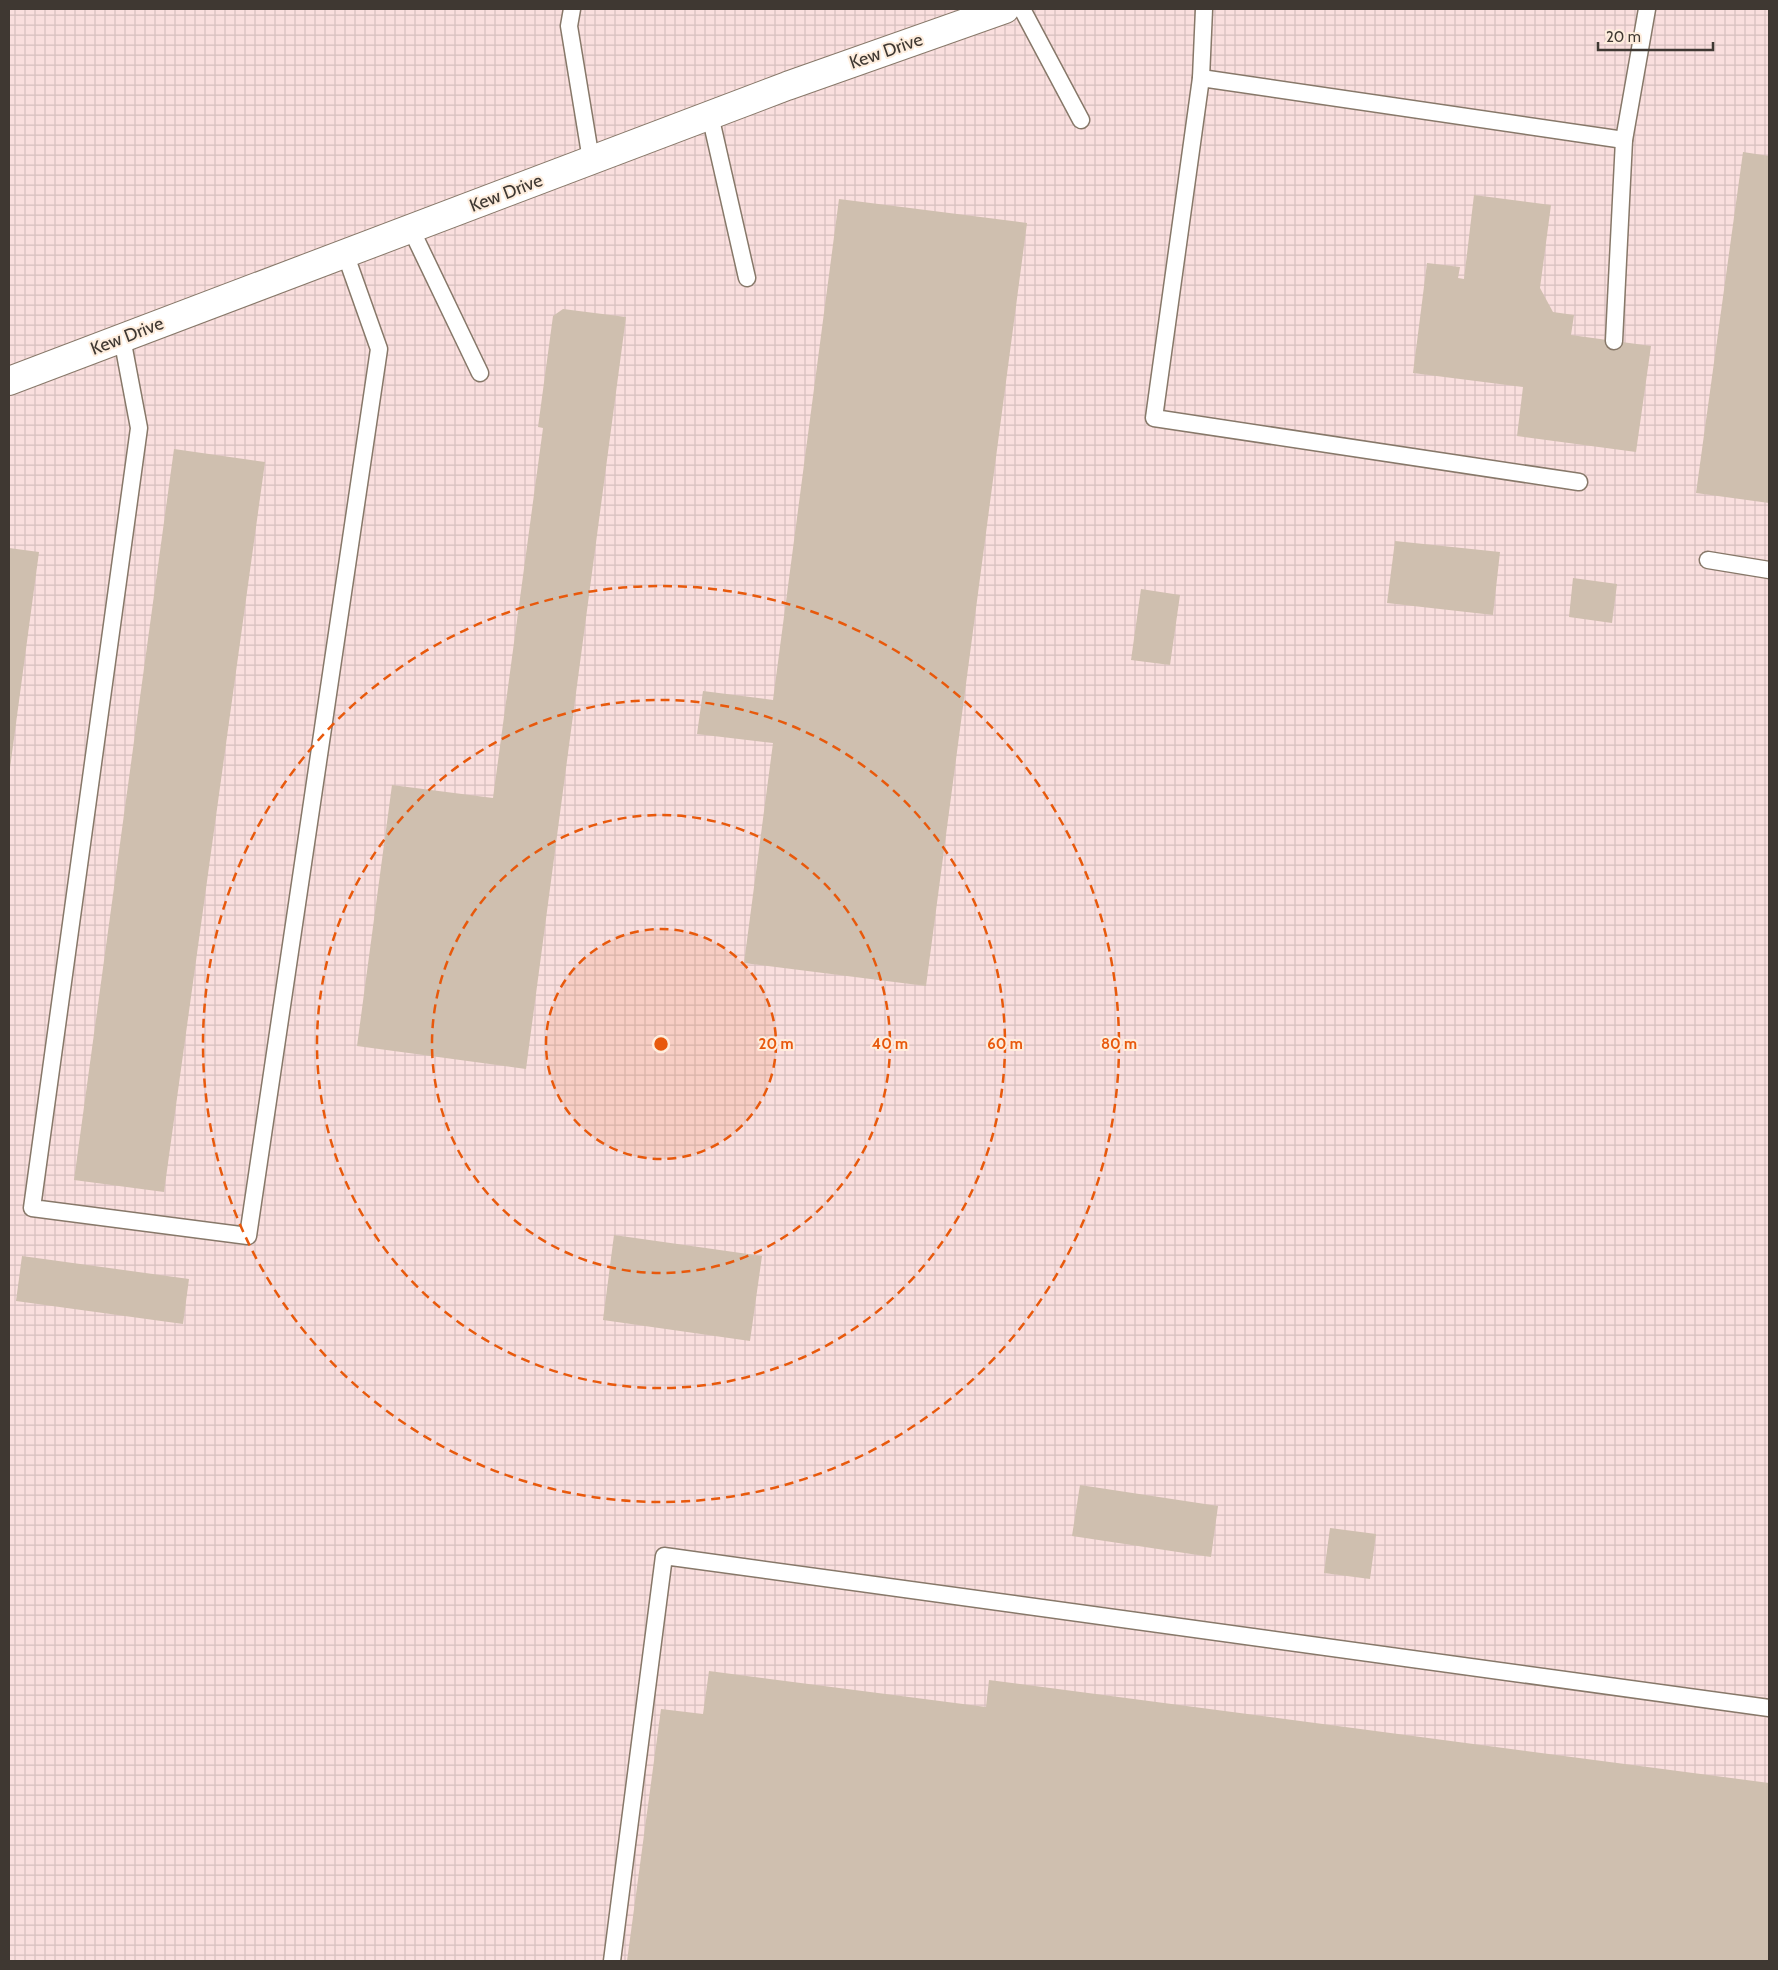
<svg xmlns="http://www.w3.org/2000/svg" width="1778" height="1970" viewBox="0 0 1778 1970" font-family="Cabin,sans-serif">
<defs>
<pattern id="industrial-grid" width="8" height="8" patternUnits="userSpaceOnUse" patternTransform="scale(1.25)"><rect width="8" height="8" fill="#fadfde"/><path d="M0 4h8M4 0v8" fill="none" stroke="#d7c0bf"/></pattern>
</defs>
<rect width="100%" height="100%" fill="#feeddd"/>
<!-- industrial -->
<rect fill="url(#industrial-grid)" x="9" y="9" width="1760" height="1952"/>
<!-- building -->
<g fill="#cfbfaf">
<path d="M 1743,152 L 1769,156 L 1769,503 L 1696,493 Z"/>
<path d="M 1474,195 L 1551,205 L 1540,288 L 1553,312 L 1574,315 L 1571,335 L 1651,346 L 1636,452 L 1517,436 L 1523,387 L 1413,373 L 1427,263 L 1460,267 L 1458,278 L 1464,279 Z"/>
<path d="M 839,199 L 1027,223 L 926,986 L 744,963 L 773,743 L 697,734 L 703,691 L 773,700 Z"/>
<path d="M 563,309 L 626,317 L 526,1069 L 357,1046 L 392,785 L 493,798 L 543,428 L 538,427 L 553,316 Z"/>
<path d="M 174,449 L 265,462 L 164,1192 L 74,1180 Z"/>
<path d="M 1395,541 L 1500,552 L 1493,615 L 1387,603 Z"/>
<path d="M 9,548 L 39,552 L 10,768 L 9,768 Z"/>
<path d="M 1573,578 L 1617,584 L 1612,623 L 1569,617 Z"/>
<path d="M 1141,589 L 1180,595 L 1170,665 L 1131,660 Z"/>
<path d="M 614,1235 L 762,1256 L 750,1341 L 603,1320 Z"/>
<path d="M 22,1256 L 189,1279 L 183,1324 L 16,1301 Z"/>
<path d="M 1080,1485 L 1218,1506 L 1211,1557 L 1072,1536 Z"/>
<path d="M 1330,1528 L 1376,1534 L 1370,1579 L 1324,1573 Z"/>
<path d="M 709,1671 L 986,1707 L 989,1680 L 1769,1783 L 1769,1961 L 627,1961 L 661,1709 L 703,1714 Z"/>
</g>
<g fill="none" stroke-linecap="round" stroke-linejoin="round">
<!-- lane casing -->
<g stroke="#877869" stroke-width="19">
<g id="lane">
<path d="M 572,9 L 569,26 L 591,160"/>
<path d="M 1022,9 L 1081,120"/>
<path d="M 1201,78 L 1204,9"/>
<path d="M 710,115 L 747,278"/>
<path d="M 411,229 L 480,373"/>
<path d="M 122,338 L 139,428 L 32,1208 L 248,1236 L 379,349 L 345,253"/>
<path d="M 1614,341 L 1624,140 L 1647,9"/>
<path d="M 1579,482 L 1154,418 L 1201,78 L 1624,140"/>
<path d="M 1708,560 L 1769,570"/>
<path d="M 612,1961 L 664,1556 L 1769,1708"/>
</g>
</g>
<!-- street casing -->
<g stroke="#877869" stroke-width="30">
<path id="street" d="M 9,381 L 787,86 L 1005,9"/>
</g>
<!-- lane -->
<use href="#lane" stroke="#fff" stroke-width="16"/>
<!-- street -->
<use href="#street" stroke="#fff" stroke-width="28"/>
</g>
<!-- distance rings -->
<circle cx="661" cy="1044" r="115" fill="#e8590c" fill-opacity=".12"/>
<g fill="none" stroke="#e8590c" stroke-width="2.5" stroke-dasharray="9 6">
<circle cx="661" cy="1044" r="115"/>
<circle cx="661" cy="1044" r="229"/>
<circle cx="661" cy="1044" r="344"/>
<circle cx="661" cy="1044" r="458"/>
</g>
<g text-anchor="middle" stroke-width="4" stroke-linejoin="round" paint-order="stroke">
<!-- street labels -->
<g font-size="18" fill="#3f3832" stroke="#feeddd">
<text transform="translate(886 51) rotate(-19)" y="6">Kew Drive</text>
<text transform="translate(506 193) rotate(-21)" y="6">Kew Drive</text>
<text transform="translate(127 336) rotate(-21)" y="6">Kew Drive</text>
</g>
</g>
<circle cx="661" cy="1044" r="8" fill="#e8590c" stroke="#feeddd" stroke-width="2.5"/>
<g font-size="15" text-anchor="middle" font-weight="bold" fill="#e8590c" stroke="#feeddd" stroke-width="4" stroke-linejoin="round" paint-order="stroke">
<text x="776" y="1049">20 m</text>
<text x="890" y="1049">40 m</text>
<text x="1005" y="1049">60 m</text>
<text x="1119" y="1049">80 m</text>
</g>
<!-- border -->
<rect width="1778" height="1970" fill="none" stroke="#3f3832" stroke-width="20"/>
<!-- scale -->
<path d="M1598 42v8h115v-8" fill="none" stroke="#3f3832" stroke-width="2.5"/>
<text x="1606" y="42" font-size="15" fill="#3f3832" stroke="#feeddd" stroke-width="4" paint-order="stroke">20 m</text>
</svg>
